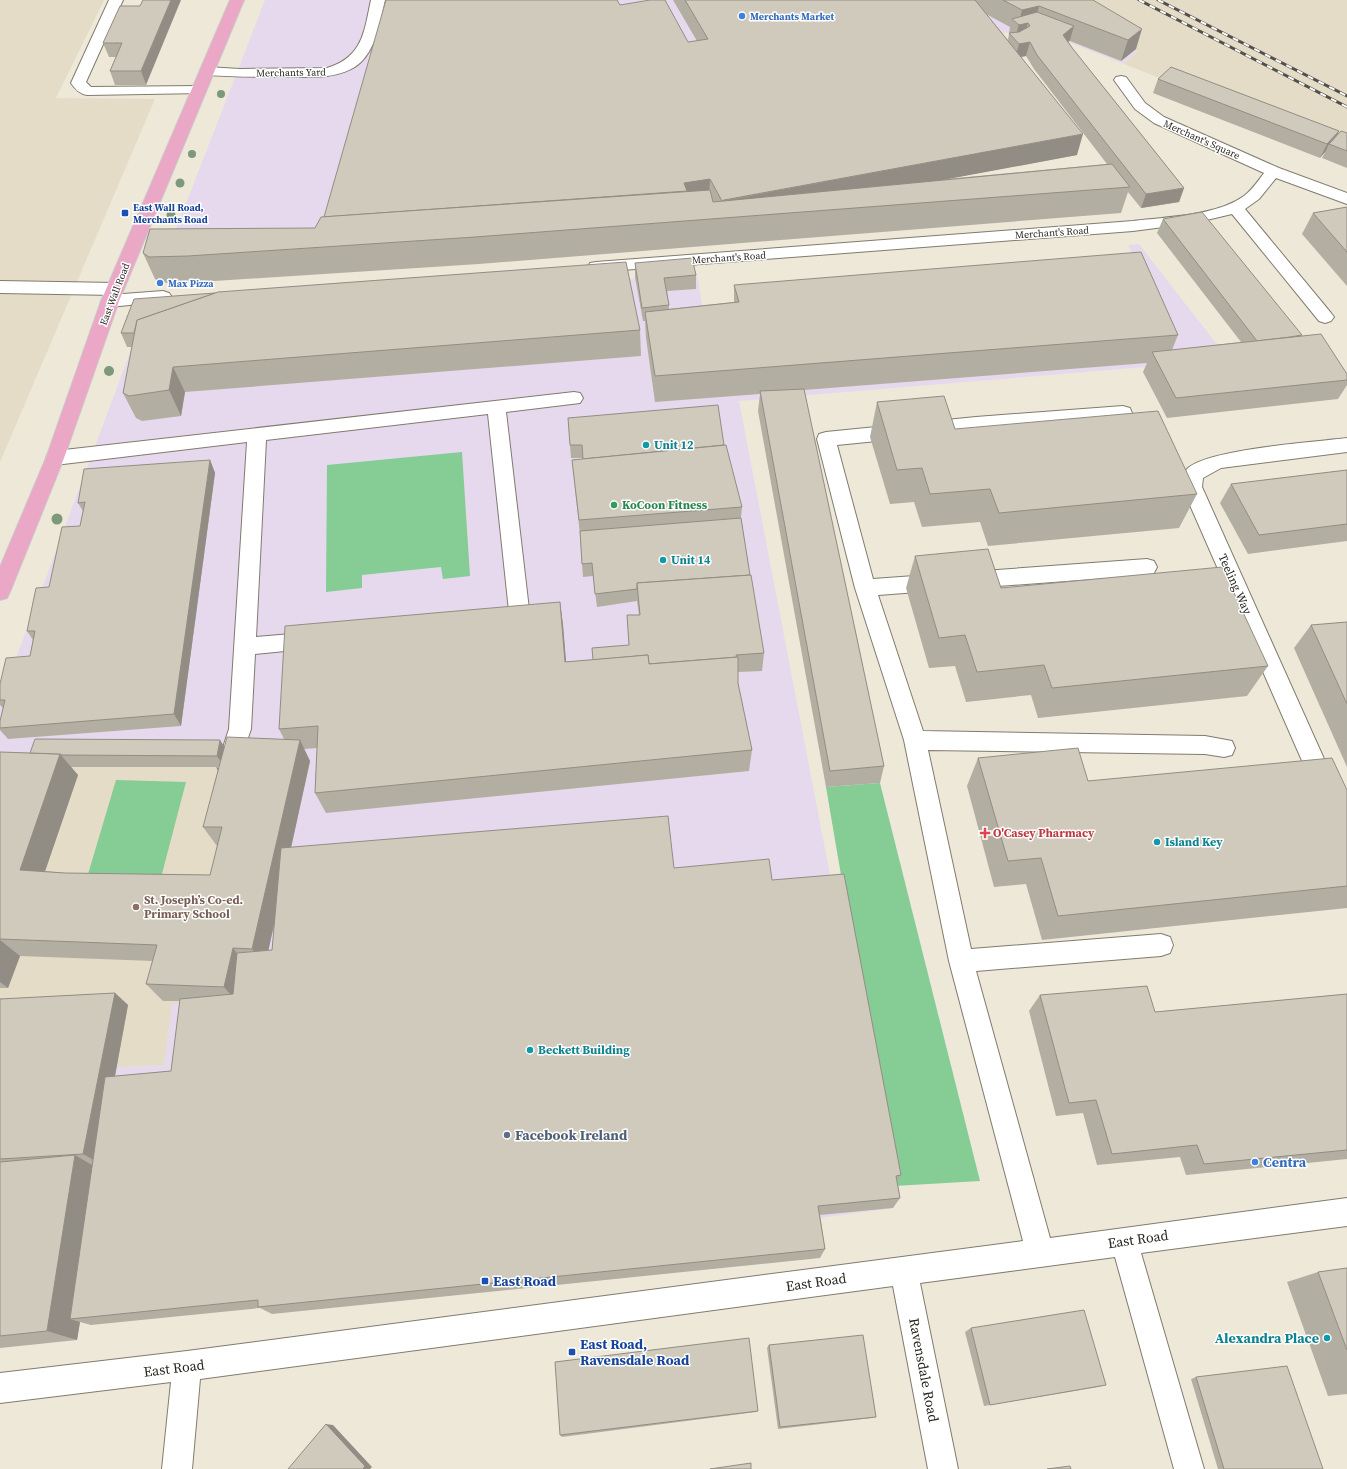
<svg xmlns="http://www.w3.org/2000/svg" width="1347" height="1469" viewBox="0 0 1347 1469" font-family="'Source Serif 4',serif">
<rect width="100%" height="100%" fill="#eee8d9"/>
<!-- commercial -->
<g fill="#e6d9ed">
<path d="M 265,0 L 1052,0 L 1138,51 L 1124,64 L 1032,28 L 983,37 L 1077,155 L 684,204 L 166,255 Z"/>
<path d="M 1139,244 L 1229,360 L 739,401 L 894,1208 L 134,1310 L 0,1324 L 107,1068 L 164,1065 L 172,1003 L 252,998 L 0,754 L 0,701 L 144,315 L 697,274 L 702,305 L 1140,270 L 1128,245 Z"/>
</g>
<!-- built -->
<g fill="#e5dcc8">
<path d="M 0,0 L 104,0 L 56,98 L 155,99 L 0,462 Z"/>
<path d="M 1052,0 L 1347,0 L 1347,152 L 1124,64 L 1138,51 Z"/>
<path d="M 0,754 L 302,758 L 252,998 L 172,1004 L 164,1065 L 107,1068 L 0,1020 Z"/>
</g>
<!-- green -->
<g fill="#85cc95">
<path d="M 462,452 L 470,576 L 443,579 L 441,567 L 362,575 L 362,588 L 326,592 L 327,465 Z"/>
<path d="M 116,780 L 186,782 L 157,893 L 83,891 Z"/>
<path d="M 880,783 L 980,1181 L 894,1186 L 826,787 Z"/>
</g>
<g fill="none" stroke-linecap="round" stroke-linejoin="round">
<!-- minor casing -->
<g stroke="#807b6e" stroke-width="2">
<g id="minor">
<path d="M 109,0 L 123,0 L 86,82 L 91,87 L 199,86 L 204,87 L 206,90 L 204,93 L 87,95 C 80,94 75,89 71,83 Z"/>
<path d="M 371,0 L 385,0 C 380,21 377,46 361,62 C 353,70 338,75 327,76 C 315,77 302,77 290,77 C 262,77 235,77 207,75 L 202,74 L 200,71 L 202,68 L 207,67 L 240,69 L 327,68 C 363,57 364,32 371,0 Z"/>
<path d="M 1121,76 L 1126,77 L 1145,103 L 1164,117 L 1279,168 L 1347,193 L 1347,204 L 1276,178 L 1259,199 L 1245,209 L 1331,313 L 1334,317 L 1331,321 L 1325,323 L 1319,321 L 1232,214 L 1194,223 L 1133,231 L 596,272 L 590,271 L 588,267 L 590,263 L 596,262 L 1133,221 C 1166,217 1216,216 1244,196 C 1252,190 1258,181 1264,173 L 1154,123 L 1135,109 L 1114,80 L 1116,77 Z"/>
<path d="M 0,281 L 115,283 L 121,285 L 123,289 L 121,293 L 115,295 L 0,293 Z"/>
<path d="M 163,291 L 169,293 L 172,297 L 169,301 L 110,307 L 104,305 L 101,301 L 104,297 L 110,295 Z"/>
<path d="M 574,392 L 580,393 L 583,398 L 580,403 L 506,412 L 530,618 L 527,624 C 517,627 505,629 495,626 L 492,620 L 495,614 L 509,611 L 488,414 L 266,440 L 256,637 L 315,632 L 322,634 L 325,640 L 322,646 L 315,648 L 255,654 L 251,729 L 236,773 L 228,776 L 220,773 L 217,766 L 229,729 L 247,442 L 55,465 L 48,463 L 46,458 L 48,453 L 55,451 Z"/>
<path d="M 1123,406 L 1130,408 L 1132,413 L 1130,418 L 1123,420 L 976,431 L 837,445 L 873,579 L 1147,559 L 1154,561 L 1157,567 L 1154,573 L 1147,575 L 878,595 L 923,731 L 1205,736 L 1232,741 L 1235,748 L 1232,755 L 1224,757 L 1205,754 L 928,750 L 971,949 L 1161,934 L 1170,937 L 1173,945 L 1170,953 L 1161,956 L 976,971 L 1050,1238 L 1347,1198 L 1347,1226 L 1141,1253 L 1204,1469 L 1174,1469 L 1115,1257 L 920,1283 L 958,1469 L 928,1469 L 893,1286 L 200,1379 L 192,1469 L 162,1469 L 171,1382 L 0,1403 L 0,1373 L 187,1351 L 1023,1241 L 949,961 L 904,740 L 855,588 L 817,439 L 819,434 L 826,432 L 976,417 Z"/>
<path d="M 1347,438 L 1347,452 L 1221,468 L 1203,478 L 1202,487 L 1347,810 L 1347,846 L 1339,843 L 1335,836 L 1182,487 C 1183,482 1183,473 1187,469 C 1207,449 1315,442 1347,438 Z"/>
</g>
</g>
<!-- major casing -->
<g stroke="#cccbca" stroke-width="2">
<path id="major" d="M 230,0 L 244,0 L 119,301 L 64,458 L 10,592 L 7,598 L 0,600 L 0,567 L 46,458 L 101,301 Z"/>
</g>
<!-- minor -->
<use href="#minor" fill="#fff" fill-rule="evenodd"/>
<!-- major -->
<use href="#major" fill="#eaa7c6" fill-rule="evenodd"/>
<!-- rail casing -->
<g stroke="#545049" stroke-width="3">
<g id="rail">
<path d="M 1139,0 L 1347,107"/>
<path d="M 1158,0 L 1347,96"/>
</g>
</g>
<!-- rail -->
<use href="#rail" stroke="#fff" stroke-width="2" stroke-dasharray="6" stroke-linecap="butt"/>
</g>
<!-- trees -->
<g fill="#7c997c">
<circle cx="221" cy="94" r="4"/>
<circle cx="192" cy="154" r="4"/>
<circle cx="180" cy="183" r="4.5"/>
<circle cx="171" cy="215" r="4.5"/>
<circle cx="109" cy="371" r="5"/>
<circle cx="57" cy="519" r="5.5"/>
</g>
<!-- wall -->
<g fill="#b3aea2" fill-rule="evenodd">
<path d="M 673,0 L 1093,0 L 1136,49 L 1121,61 L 1070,41 L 1068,42 L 1073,49 L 1184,188 L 1179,202 L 1141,208 L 1128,192 L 1121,213 L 479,264 L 199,282 L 160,283 L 155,279 L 143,253 L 315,228 L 324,217 L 620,5 L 688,42 L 697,41 ZM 986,14 L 1010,27 L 1008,40 ZM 1026,56 L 1034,69 L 1107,164 L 946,179 L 1077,155 L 1021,57 Z"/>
<path d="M 120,6 L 146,85 L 115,85 L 110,71 L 116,57 L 109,57 L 103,43 Z"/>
<path d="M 1158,79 L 1339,131 L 1335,138 L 1347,133 L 1347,168 L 1322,158 L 1326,151 L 1320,158 L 1153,93 Z"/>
<path d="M 1347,207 L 1347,286 L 1302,234 L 1313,213 Z"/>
<path d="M 1163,219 L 1302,335 L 1301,336 L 1347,374 L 1347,385 L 1338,399 L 1167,418 L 1143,372 L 1147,363 L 804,390 L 884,766 L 880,783 L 826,787 L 758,411 L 760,394 L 655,402 L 646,338 L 645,321 L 643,321 L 635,277 L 635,263 L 696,275 L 696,289 L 667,291 L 669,305 L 669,309 L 734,302 L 734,285 L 1178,335 L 1172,350 L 1241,342 L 1157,233 Z"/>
<path d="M 134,299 L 640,330 L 641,356 L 185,392 L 181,416 L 142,421 L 136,418 L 123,393 L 132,347 L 127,347 L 121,333 Z"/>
<path d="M 877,402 L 955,429 L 1197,494 L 1179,528 L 988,546 L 980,522 L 922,527 L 914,502 L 890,504 L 870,437 Z"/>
<path d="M 568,418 L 724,445 L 742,507 L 741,518 L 750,575 L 764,653 L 762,671 L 738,672 L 738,683 L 752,750 L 749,771 L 326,813 L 315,793 L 317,748 L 304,749 L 310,761 L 291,848 L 674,868 L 772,880 L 901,1175 L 897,1181 L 900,1198 L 893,1208 L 820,1215 L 825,1249 L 820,1258 L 272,1314 L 260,1308 L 91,1325 L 80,1322 L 77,1340 L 0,1348 L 0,999 L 115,993 L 128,1005 L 115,1076 L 171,1071 L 180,1001 L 163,1001 L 146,984 L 153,961 L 20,956 L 8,988 L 0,988 L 0,752 L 30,753 L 224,746 L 284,739 L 279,729 L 560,602 L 563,625 L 566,662 L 593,660 L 629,645 L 627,615 L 639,615 L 637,601 L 597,607 L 593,576 L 583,577 L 580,535 L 572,460 L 583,459 L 583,458 L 571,458 ZM 71,767 L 219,767 L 203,827 L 217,846 L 218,846 L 210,875 L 65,873 L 45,871 L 78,775 ZM 275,921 L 272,950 L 268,950 Z"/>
<path d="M 210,460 L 215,473 L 181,726 L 8,739 L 0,730 L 0,721 L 3,708 L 0,705 L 0,684 L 30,656 L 33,640 L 27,631 L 80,526 L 83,511 L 78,503 Z"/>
<path d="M 1347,470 L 1347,541 L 1248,554 L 1220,503 L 1231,484 Z"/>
<path d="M 915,556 L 1001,588 L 1268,666 L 1247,696 L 1038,718 L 1031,695 L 966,702 L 955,666 L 929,668 L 906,588 Z"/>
<path d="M 1347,622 L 1347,767 L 1294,648 L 1311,625 Z"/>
<path d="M 978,758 L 1088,781 L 1347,790 L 1347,908 L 1042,940 L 1026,884 L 994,887 L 967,786 Z"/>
<path d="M 1347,994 L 1347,1159 L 1186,1175 L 1180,1157 L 1097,1165 L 1083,1113 L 1056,1116 L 1029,1011 L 1040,995 L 1155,1012 Z"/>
<path d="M 1347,1268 L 1347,1394 L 1328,1396 L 1287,1282 L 1318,1272 Z"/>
<path d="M 971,1328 L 1106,1385 L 1098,1387 L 984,1406 L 965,1332 Z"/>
<path d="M 769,1345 L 876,1417 L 872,1418 L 778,1429 L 767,1348 Z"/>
<path d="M 1196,1377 L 1323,1469 L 1218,1469 L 1191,1379 Z"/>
<path d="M 758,1411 L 756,1412 L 562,1437 L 560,1435 Z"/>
</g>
<!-- shaded-wall -->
<g fill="#928d84">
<path d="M 171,0 L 181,0 L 146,85 L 141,71 Z"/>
<path d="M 1039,6 L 1034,26 L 1030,26 L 1028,23 L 1024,37 L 1015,40 L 1022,10 Z"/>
<path d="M 1074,26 L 1070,40 L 1060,49 L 1063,35 Z"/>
<path d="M 1142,29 L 1136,49 L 1121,61 L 1128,40 Z"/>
<path d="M 1030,42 L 1026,56 L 1015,58 L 1019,44 Z"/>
<path d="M 1339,131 L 1332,145 L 1329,144 L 1326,151 L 1320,158 L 1327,144 Z"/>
<path d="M 1083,134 L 1077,155 L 750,216 L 722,201 Z"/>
<path d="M 710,179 L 709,199 L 689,203 L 684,183 Z"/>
<path d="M 1184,188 L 1179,202 L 1141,208 L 1146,194 Z"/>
<path d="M 173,367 L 185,392 L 181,416 L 169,390 Z"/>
<path d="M 210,460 L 215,473 L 181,726 L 174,714 Z"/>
<path d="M 560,602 L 563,625 L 568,685 L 565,662 Z"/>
<path d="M 220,740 L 227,751 L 224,767 L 217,756 Z"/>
<path d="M 300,740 L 310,761 L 265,966 L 252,949 Z"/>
<path d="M 60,754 L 78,775 L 39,889 L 20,870 Z"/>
<path d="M 0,940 L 20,956 L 8,988 L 0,982 Z"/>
<path d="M 233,948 L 246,965 L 238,1003 L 224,987 Z"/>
<path d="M 115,993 L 128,1005 L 99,1163 L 83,1154 Z"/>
<path d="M 75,1155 L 102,1171 L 70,1319 L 80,1322 L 77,1340 L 47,1331 Z"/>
<path d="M 326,1424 L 333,1425 L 372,1467 L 370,1469 L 363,1469 Z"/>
</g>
<!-- building -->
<g fill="#d0cabc" stroke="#928d84">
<path d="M 143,0 L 171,0 L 141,71 L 110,71 L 122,43 L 103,43 L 120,6 L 140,6 Z"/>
<path d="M 386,0 L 617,0 L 620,5 L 650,0 L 665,0 L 688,42 L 708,39 L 685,0 L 975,0 L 1083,134 L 724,200 L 722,201 L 710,179 L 684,183 L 687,191 L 324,217 Z"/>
<path d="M 1003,0 L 1093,0 L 1142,29 L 1128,40 L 1039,6 L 1022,10 Z"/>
<path d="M 1037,12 L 1074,26 L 1063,35 L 1073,49 L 1184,188 L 1146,194 L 1037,55 L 1030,42 L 1019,44 L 1009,33 L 1019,32 L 1030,26 L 1028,23 L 1019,25 L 1012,19 Z"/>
<path d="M 1171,67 L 1339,131 L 1327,144 L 1158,79 Z"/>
<path d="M 1341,131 L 1347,133 L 1347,151 L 1329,144 Z"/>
<path d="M 1112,164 L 1130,187 L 475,237 L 188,256 L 149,257 L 143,253 L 150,229 L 315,228 L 321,217 L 710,190 L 713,202 Z"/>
<path d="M 1347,207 L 1347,252 L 1313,213 Z"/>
<path d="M 1202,212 L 1302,335 L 1290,337 L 1257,341 L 1163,219 Z"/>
<path d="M 1141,252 L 1178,335 L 655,376 L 645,312 L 739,302 L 734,285 Z"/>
<path d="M 692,258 L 696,275 L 664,278 L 669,305 L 642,308 L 635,263 Z"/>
<path d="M 626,262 L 640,330 L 173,367 L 169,390 L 129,396 L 123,393 L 137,320 L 218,292 Z"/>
<path d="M 215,293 L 137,320 L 134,333 L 121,333 L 134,299 Z"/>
<path d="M 1321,334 L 1347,374 L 1347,380 L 1176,398 L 1152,352 Z"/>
<path d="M 804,389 L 884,766 L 830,771 L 760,391 Z"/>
<path d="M 944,396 L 955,429 L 1158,411 L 1197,494 L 999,513 L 990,489 L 930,494 L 922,468 L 897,470 L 877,402 Z"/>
<path d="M 718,405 L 724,445 L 583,459 L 582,445 L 570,445 L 568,418 Z"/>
<path d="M 726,445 L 742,507 L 579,520 L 572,460 Z"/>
<path d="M 210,460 L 174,714 L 0,728 L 0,721 L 5,700 L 0,700 L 0,684 L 6,658 L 30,656 L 35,631 L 27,631 L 36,588 L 49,587 L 62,527 L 80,526 L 85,502 L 78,503 L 84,469 Z"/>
<path d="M 1347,470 L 1347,524 L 1259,535 L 1231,484 Z"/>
<path d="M 741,518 L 750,575 L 637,583 L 637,589 L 595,594 L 592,563 L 582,564 L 580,531 Z"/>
<path d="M 988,549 L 1001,588 L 1222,567 L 1268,666 L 1052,688 L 1044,665 L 977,672 L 965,635 L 939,638 L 915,556 Z"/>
<path d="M 751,575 L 764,653 L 736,655 L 737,657 L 649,664 L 648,655 L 593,660 L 592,648 L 629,645 L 627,615 L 640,615 L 637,583 Z"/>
<path d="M 560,602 L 565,662 L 648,655 L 649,664 L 738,657 L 738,683 L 752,750 L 315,793 L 318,726 L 279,729 L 285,626 Z"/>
<path d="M 1347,622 L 1347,704 L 1311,625 Z"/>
<path d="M 227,737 L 300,740 L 252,949 L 233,948 L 224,987 L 146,984 L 157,945 L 0,939 L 0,752 L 60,754 L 20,870 L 65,873 L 210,875 L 222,827 L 203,827 Z"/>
<path d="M 35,739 L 220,740 L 217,756 L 62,755 L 60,754 L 30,753 Z"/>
<path d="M 1078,748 L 1088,781 L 1332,758 L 1347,790 L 1347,886 L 1058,916 L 1041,858 L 1008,861 L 978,758 Z"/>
<path d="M 668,816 L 674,868 L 769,859 L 772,880 L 844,874 L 901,1175 L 896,1176 L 900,1198 L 818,1206 L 825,1249 L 258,1307 L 258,1300 L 70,1319 L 105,1077 L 171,1071 L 180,999 L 233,994 L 237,953 L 272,950 L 281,848 Z"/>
<path d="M 1147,986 L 1155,1012 L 1347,994 L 1347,1150 L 1204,1164 L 1197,1145 L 1112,1154 L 1096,1100 L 1069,1103 L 1040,995 Z"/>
<path d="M 115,993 L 83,1154 L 0,1159 L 0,999 Z"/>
<path d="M 75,1155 L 47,1331 L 0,1336 L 0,1162 Z"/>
<path d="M 1347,1268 L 1347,1350 L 1318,1272 Z"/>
<path d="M 1084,1310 L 1106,1385 L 990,1405 L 971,1328 Z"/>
<path d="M 863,1335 L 876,1417 L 780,1427 L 769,1345 Z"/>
<path d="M 749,1338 L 758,1411 L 560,1435 L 555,1362 Z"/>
<path d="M 1287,1366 L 1323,1469 L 1224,1469 L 1196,1377 Z"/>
<path d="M 326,1424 L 365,1466 L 363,1469 L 288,1469 Z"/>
<path d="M 751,1463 L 751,1469 L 710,1469 Z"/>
<path d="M 1070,1466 L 1071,1469 L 1047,1469 Z"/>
</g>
<!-- markers -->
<g fill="#3f7fe0" stroke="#fff" stroke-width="1.5">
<circle cx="742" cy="16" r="4"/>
<circle cx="160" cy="283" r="4"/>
<circle cx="1255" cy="1162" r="4"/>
</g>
<g fill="#1a4fb4" stroke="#fff" stroke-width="1.5">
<rect x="121" y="209" width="8" height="8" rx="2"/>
<rect x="481" y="1277" width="8" height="8" rx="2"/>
<rect x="568" y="1348" width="8" height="8" rx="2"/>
</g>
<g fill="#0f9aa8" stroke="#fff" stroke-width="1.5">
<circle cx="646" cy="445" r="4"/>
<circle cx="663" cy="560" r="4"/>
<circle cx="1157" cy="842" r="4"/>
<circle cx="530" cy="1050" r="4"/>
<circle cx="1327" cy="1338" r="4"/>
</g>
<circle fill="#2e9e5b" stroke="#fff" stroke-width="1.5" cx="614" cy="505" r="4"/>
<path fill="#e0444e" stroke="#fff" stroke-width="1.5" d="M983 827h4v4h4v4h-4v4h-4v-4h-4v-4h4z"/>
<circle fill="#8d6e63" stroke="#fff" stroke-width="1.5" cx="136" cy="907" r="4"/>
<circle fill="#5c6f8a" stroke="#fff" stroke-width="1.5" cx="507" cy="1135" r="4"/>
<g text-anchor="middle" stroke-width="3" stroke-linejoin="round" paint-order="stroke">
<!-- far-shop labels -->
<g font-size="10" font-weight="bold" fill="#366cbe" stroke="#fff" text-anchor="start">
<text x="750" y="20">Merchants Market</text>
<text x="168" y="287">Max Pizza</text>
</g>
<!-- far-street labels -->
<g font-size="10" fill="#292621" stroke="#fff">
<text transform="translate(291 72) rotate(-1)" y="4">Merchants Yard</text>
<text transform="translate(1202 139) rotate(24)" y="4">Merchant's Square</text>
<text transform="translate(1052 232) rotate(-4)" y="4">Merchant's Road</text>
<text transform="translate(729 257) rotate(-4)" y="4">Merchant's Road</text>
<text transform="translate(114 294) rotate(-69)" y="4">East Wall Road</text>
</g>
<!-- far-transit labels -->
<g font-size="10" font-weight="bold" fill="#164399" stroke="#fff" text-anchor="start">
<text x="133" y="211">East Wall Road,<tspan x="133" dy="12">Merchants Road</tspan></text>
</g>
<!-- culture labels -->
<g font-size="12" font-weight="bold" fill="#0d838f" stroke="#fff" text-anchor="start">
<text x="654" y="449">Unit 12</text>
<text x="671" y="564">Unit 14</text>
<text x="1165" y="846">Island Key</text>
<text x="538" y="1054">Beckett Building</text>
</g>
<!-- leisure labels -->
<g font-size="12" font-weight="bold" fill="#27864d" stroke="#fff" text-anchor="start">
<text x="622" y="509">KoCoon Fitness</text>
</g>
<!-- street labels -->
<g font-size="12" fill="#292621" stroke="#fff">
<text transform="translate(1235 584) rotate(66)" y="4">Teeling Way</text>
</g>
<!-- health labels -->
<g font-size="12" font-weight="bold" fill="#be3a42" stroke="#fff" text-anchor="start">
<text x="993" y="837">O'Casey Pharmacy</text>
</g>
<!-- education labels -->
<g font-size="12" font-weight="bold" fill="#785e54" stroke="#fff" text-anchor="start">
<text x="144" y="904">St. Joseph’s Co-ed.<tspan x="144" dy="14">Primary School</tspan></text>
</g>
<!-- near-service labels -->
<g font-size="14" font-weight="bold" fill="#4e5e75" stroke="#fff" text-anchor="start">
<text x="515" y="1140">Facebook Ireland</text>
</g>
<!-- near-shop labels -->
<g font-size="14" font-weight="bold" fill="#366cbe" stroke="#fff" text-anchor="start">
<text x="1263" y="1167">Centra</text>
</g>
<!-- near-street labels -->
<g font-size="14" fill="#292621" stroke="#fff">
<text transform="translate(1138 1239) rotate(-8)" y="5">East Road</text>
<text transform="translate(816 1282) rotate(-8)" y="5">East Road</text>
<text transform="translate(174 1368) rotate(-7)" y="5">East Road</text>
<text transform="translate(924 1370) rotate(79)" y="5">Ravensdale Road</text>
</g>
<!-- near-transit labels -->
<g font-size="14" font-weight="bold" fill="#164399" stroke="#fff" text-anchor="start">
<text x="493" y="1286">East Road</text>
<text x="580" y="1349">East Road,<tspan x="580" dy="16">Ravensdale Road</tspan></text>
</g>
<!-- near-culture labels -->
<g font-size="14" font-weight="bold" fill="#0d838f" stroke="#fff" text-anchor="end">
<text x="1319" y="1343">Alexandra Place</text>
</g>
</g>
</svg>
